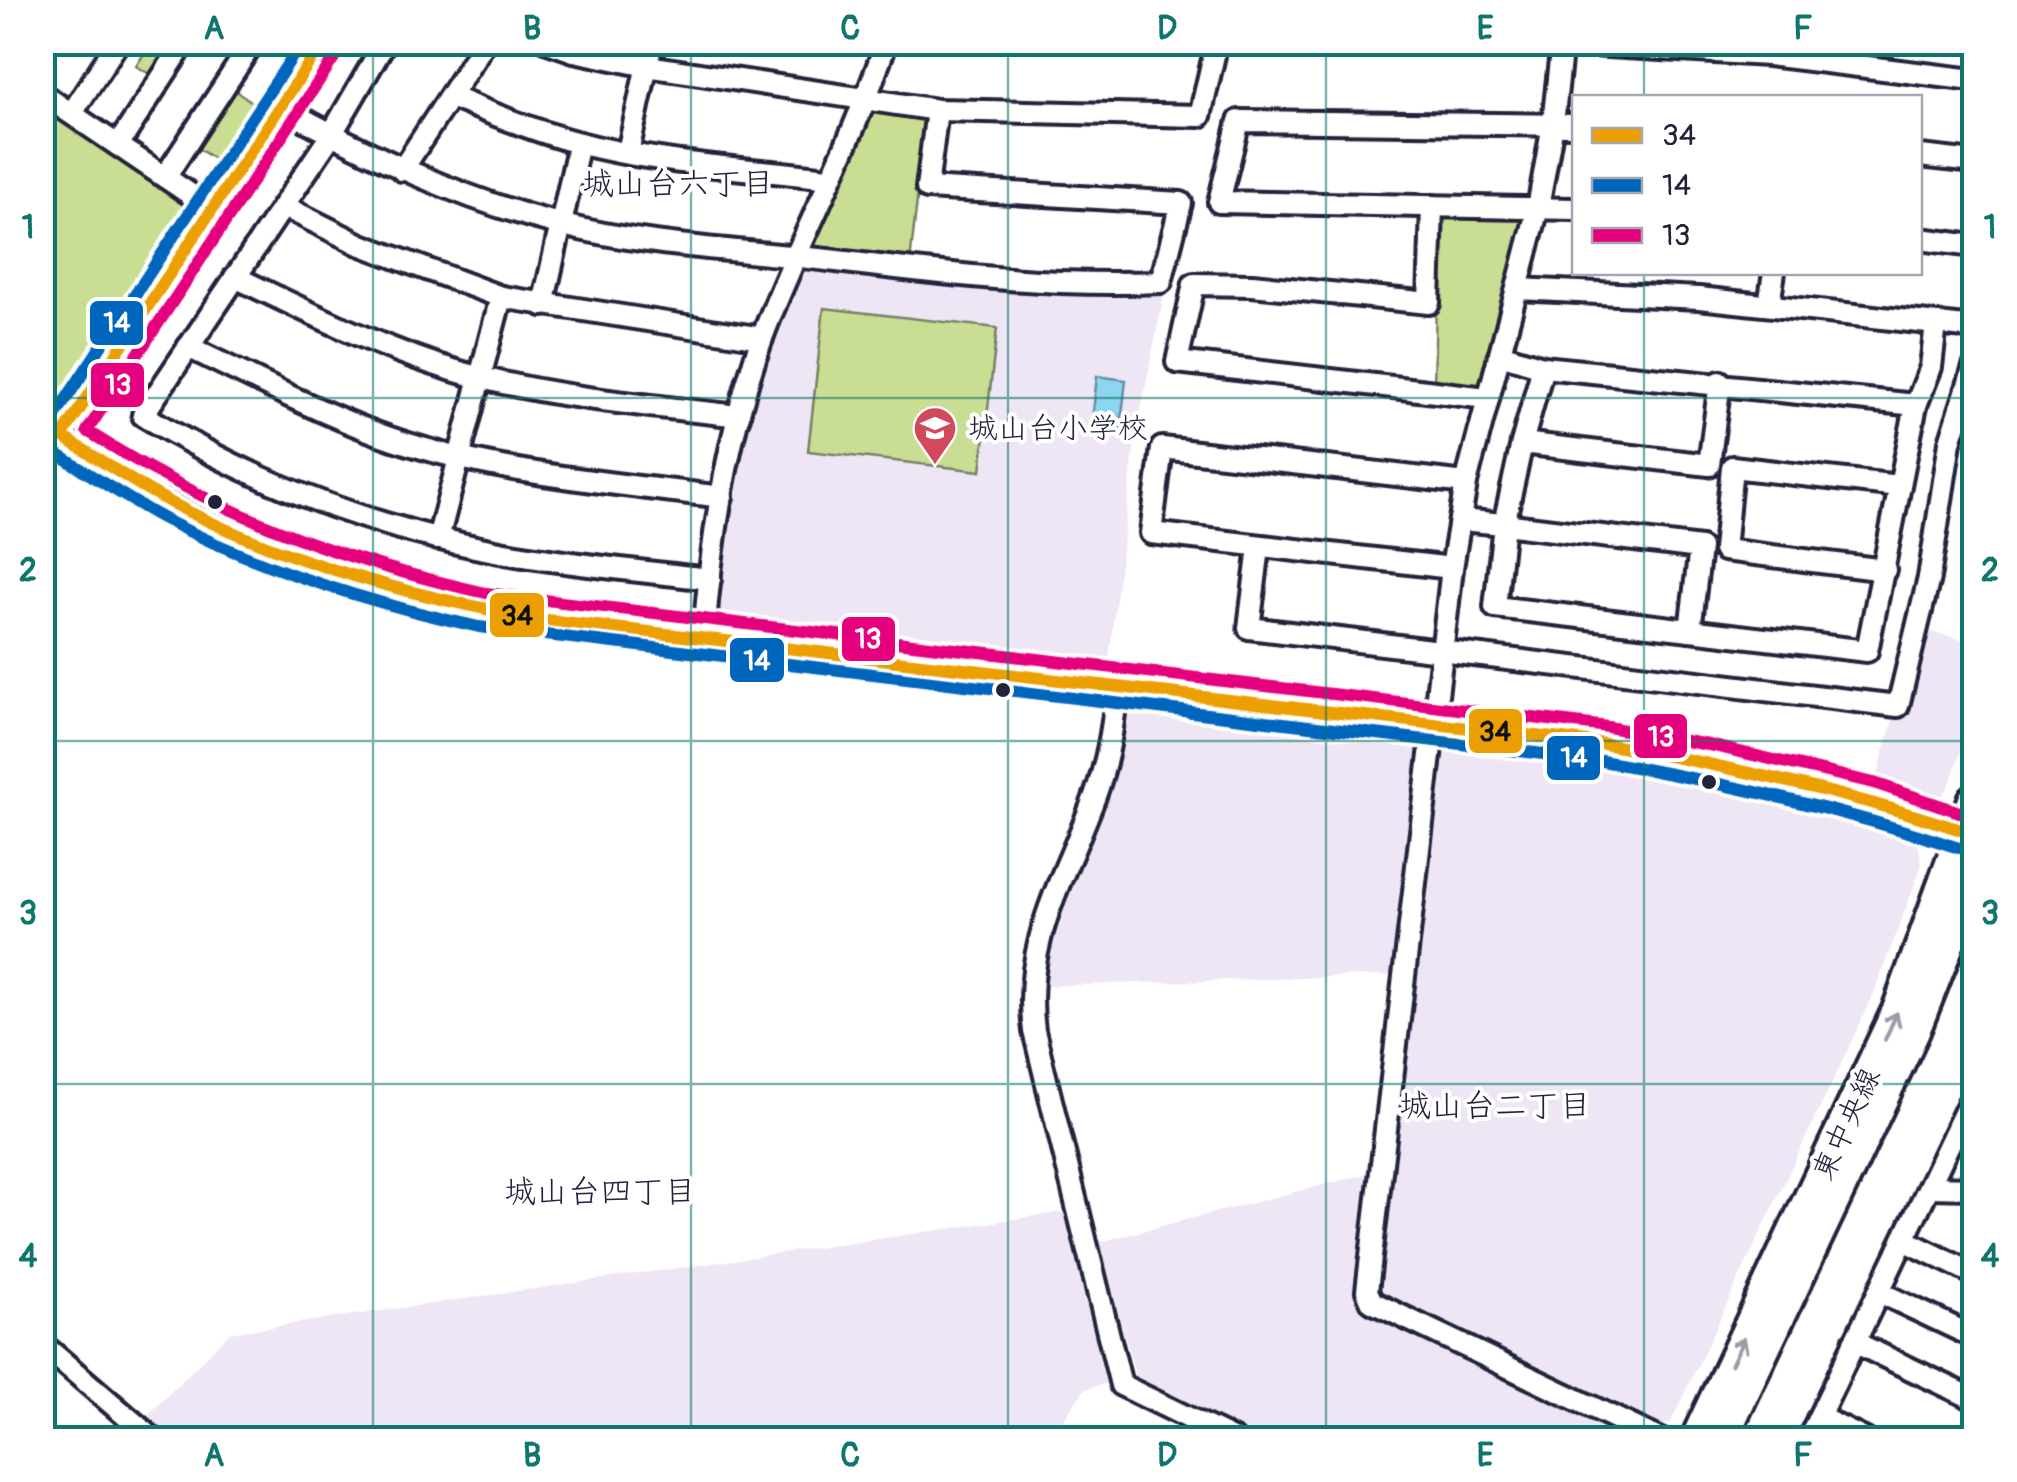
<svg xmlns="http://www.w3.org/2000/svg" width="2017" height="1482" viewBox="0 0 2017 1482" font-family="Pangolin,'Klee One',sans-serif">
<rect width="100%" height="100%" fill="#fff"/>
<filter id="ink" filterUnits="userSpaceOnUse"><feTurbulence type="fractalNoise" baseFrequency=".01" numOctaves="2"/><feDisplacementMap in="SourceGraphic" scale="20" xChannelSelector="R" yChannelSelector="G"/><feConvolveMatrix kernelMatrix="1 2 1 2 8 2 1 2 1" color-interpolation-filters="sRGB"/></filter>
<g filter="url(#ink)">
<!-- built -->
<g fill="#eee6f4">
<path d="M 807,265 L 1165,290 L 1136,434 L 1108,665 L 720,620 L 715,613 L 721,558 L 748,418 L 772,339 L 800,268 Z"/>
<path d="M 1926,631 L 1974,642 L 1974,711 L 1950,784 L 1939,800 L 1876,780 L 1894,717 L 1904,715 Z"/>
<path d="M 1134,706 L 1418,740 L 1424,746 L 1397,975 L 1043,986 L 1045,961 L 1055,925 L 1107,798 L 1117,765 L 1127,711 Z"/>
<path d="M 1451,743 L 1666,773 L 1770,803 L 1917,838 L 1922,865 L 1872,998 L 1670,1424 L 1662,1426 L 1385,1294 L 1380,1285 L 1443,748 Z"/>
<path d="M 1374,1172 L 1359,1303 L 1647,1439 L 1262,1439 L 1136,1378 L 1099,1242 Z"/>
<path d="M 1071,1211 L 1111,1382 L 1085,1389 L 1049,1440 L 173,1440 L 146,1417 L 229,1333 Z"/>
</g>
<!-- green -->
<g fill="#cade93" stroke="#768067" stroke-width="2.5">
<path d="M 151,43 L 163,43 L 173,50 L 155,77 L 136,66 Z"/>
<path d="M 232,88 L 258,106 L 221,163 L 194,146 Z"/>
<path d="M 42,105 L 188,204 L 189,211 L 70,390 L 43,395 Z"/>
<path d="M 876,110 L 921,114 L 926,119 L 910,263 L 816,252 L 812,244 L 868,114 Z"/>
<path d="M 1443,212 L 1520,214 L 1525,221 L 1481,385 L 1474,389 L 1434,385 L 1438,217 Z"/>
<path d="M 824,308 L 997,328 L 981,471 L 808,451 Z"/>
</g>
<!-- water -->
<path fill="#8ed6ef" stroke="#638ea7" stroke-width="2.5" d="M 1097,376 L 1126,380 L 1120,433 L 1091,430 Z"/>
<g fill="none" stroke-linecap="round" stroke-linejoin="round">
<!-- minor casing -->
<g stroke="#22223b" stroke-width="28">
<g id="minor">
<path d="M 385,42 L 331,135 L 143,415 C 255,484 376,529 505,553 C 573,565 642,571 710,579"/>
<path d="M 548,42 L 574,51 L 647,66 L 937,110 L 1200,116 L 1217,42"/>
<path d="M 1537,42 L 1768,55 L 1974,80"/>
<path d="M 1562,42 L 1553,124 L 1538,208 L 1466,483 L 1452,568 L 1367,1291 L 1372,1302 L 1661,1440"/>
<path d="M 42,94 L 212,209"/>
<path d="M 451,97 C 492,114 532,130 575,142 C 657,164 745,168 829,178"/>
<path d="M 281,107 C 370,156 460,199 559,224 C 647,247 746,250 837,261 C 944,274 1052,287 1161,282 L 1181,203 L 927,188 L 937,110"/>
<path d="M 72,113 L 118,42"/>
<path d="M 1574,125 L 1239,121 L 1219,202 L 1574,209"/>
<path d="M 118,145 L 185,42"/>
<path d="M 628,152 L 652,42"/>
<path d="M 1920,156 L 1974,162"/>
<path d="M 402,170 L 485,42"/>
<path d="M 165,177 L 253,42"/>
<path d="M 283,206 L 359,244 L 501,297 L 762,338"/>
<path d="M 1432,206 L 1429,303 L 1252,285 L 1194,284 L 1177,362 L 1487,398"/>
<path d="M 1920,239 L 1974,246"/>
<path d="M 235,277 C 315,315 396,357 482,378 C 566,399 653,406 739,416"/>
<path d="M 1518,289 L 1699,298 L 1974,328"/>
<path d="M 543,305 L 579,143"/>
<path d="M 1769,305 L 1774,272"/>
<path d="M 188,347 C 250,377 312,409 376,433 C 487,474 607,482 722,497"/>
<path d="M 1543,367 L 1522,443 L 1709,465 L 1720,382"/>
<path d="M 1916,405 L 1931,367 L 1936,324"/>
<path d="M 42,422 C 191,532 356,590 538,619 L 1605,744 L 1710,763 L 1870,800 L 1973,831"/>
<path d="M 62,436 L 323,42"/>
<path d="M 1522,443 L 1504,524 L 1700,548 L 1690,630"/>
<path d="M 1460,520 L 1504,524 L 1495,607 L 1867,651 L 1916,405 L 1543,367 L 1500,354"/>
<path d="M 438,539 L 501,297"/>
<path d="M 1259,547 L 1249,628 L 1898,706 L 1929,578 L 1950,442 L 1974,367"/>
<path d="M 1452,568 L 1151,533 L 1162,448 L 1466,483"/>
<path d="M 1885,570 L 1724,550 L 1732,467 L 1899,486"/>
<path d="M 704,638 C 711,538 728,433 762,338 C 799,238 853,144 886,42"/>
<path d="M 1117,686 C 1114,722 1108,760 1096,793 C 1066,877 1022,939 1034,1031 L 1121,1385 L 1234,1440"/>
<path d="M 1929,1187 L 1974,1188"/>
<path d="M 1904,1240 L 1974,1274"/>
<path d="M 1879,1292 L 1974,1337"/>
<path d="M 1854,1342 L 1974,1399"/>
<path d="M 42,1344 L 154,1440"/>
<path d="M 1819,1417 L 1866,1440"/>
<path d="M 1808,1440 L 1974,1092"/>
</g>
</g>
<!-- highway casing -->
<g stroke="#22223b" stroke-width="38">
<g id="highway">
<path d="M 1696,1440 L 1898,1010 L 1974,800"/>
<path d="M 1721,1440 L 1914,1031 L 1974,878"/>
</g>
</g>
<!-- minor -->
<use href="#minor" stroke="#fff" stroke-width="20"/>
<!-- highway -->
<use href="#highway" stroke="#fff" stroke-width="30"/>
<!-- bus-1 casing -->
<g stroke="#fff" stroke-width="20">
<g id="bus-1">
<path d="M 62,436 C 103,462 143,489 187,511 C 298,566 417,597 538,619 L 1605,744 C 1728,766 1846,792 1964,831 L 1974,839"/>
<path d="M 62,436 L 323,42"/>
</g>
</g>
<!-- bus-2 casing -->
<g stroke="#fff" stroke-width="20">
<path id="bus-2" d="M 302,42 L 45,431 L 45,441 L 51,450 C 88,473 124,497 162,518 C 262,570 370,603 479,627 L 1602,761 C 1723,783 1842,809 1959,848 L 1974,848"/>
</g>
<!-- bus-3 casing -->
<g stroke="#fff" stroke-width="20">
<path id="bus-3" d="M 338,52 L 87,431 C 217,513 336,560 486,593 L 1608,727 L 1714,746 L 1874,783 L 1974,817"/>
</g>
<!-- bus-1 -->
<use href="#bus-1" stroke="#ec9f03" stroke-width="12"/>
<!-- bus-2 -->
<use href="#bus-2" stroke="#0065bd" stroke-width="12"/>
<!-- bus-3 -->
<use href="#bus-3" stroke="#e5007d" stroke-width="12"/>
</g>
<!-- one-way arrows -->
<defs><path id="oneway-shaft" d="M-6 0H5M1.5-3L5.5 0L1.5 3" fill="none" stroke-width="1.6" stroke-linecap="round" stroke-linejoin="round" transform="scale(2.5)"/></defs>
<g stroke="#9c9ca7">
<use href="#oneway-shaft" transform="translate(1891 1026) rotate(-66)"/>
<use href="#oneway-shaft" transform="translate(1738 1351) rotate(-64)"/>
</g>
</g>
<!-- grid -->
<path fill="none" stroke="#0f766e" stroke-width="2.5" stroke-opacity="0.55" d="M 373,42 L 373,1440M 691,42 L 691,1440M 1008,42 L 1008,1440M 1326,42 L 1326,1440M 1644,42 L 1644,98M 1644,272 L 1644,1440M 42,398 L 1974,398M 42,741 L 1974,741M 42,1084 L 1974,1084"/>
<!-- icons -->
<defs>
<g id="school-pin" transform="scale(2.25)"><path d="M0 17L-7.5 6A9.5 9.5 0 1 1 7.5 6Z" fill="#d1495b" stroke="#fff"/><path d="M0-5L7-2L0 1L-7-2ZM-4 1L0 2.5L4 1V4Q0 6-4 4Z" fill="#fff"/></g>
</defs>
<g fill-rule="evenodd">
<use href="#school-pin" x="935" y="428"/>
</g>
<!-- markers -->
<g fill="#22223b" stroke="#fff" stroke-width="4">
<circle cx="215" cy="502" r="9"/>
<circle cx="1003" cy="690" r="9"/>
<circle cx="1709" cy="782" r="9"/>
</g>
<g text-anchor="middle" stroke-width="8" stroke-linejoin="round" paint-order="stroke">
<!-- poi labels -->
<g font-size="30" fill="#22223b" stroke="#fff" text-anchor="start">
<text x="968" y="438">城山台小学校</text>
</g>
<!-- street labels -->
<g font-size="30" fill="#22223b" stroke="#fff">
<text transform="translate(1846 1124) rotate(-65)" y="10">東中央線</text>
</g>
<!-- neighbourhood labels -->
<g font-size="32" fill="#22223b" stroke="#fff">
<text x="678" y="194">城山台六丁目</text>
<text x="1495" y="1116">城山台二丁目</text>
<text x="600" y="1202">城山台四丁目</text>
</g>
</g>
<g stroke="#fff" stroke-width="4">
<rect x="88" y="299" width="57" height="48" rx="10" fill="#0065bd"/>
<rect x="89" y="361" width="57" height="48" rx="10" fill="#e5007d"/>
<rect x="488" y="591" width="58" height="48" rx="10" fill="#ec9f03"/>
<rect x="840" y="615" width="57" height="48" rx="10" fill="#e5007d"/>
<rect x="728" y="636" width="58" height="48" rx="10" fill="#0065bd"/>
<rect x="1467" y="707" width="57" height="48" rx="10" fill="#ec9f03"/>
<rect x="1632" y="712" width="57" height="48" rx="10" fill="#e5007d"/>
<rect x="1545" y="734" width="57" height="48" rx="10" fill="#0065bd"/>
</g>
<g font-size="28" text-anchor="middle" font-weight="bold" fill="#fff">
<text x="117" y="332">14</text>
<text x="118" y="394">13</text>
<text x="868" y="648">13</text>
<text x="757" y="670">14</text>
<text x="1661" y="746">13</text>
<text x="1574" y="767">14</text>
</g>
<g font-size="28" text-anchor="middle" font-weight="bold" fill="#111">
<text x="517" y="625">34</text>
<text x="1495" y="741">34</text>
</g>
<!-- margin -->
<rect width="2017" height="1482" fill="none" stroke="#fff" stroke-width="110"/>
<!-- legend -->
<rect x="1572" y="95" width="350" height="180" fill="#ffffff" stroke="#a7a7b1" stroke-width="2.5"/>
<rect x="1592" y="128" width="50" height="15" fill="#ec9f03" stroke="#a7a7b1" stroke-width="2.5"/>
<text x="1662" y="145" font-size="30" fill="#22223b">34</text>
<rect x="1592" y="178" width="50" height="15" fill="#0065bd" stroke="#a7a7b1" stroke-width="2.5"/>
<text x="1662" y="195" font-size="30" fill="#22223b">14</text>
<rect x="1592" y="228" width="50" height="15" fill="#e5007d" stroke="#a7a7b1" stroke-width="2.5"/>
<text x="1662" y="245" font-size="30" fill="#22223b">13</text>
<rect x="55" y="55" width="1907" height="1372" fill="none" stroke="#0f766e" stroke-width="4"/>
<g font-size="32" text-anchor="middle" font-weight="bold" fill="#0f766e">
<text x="214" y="39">A</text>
<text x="532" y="39">B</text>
<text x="850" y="39">C</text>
<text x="1167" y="39">D</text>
<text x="1485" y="39">E</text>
<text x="1803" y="39">F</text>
<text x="28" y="238">1</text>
<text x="1990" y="238">1</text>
<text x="28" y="581">2</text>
<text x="1990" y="581">2</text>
<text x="28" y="924">3</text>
<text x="1990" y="924">3</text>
<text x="28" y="1267">4</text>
<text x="1990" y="1267">4</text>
<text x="214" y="1466">A</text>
<text x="532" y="1466">B</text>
<text x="850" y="1466">C</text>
<text x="1167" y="1466">D</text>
<text x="1485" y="1466">E</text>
<text x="1803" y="1466">F</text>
</g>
</svg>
